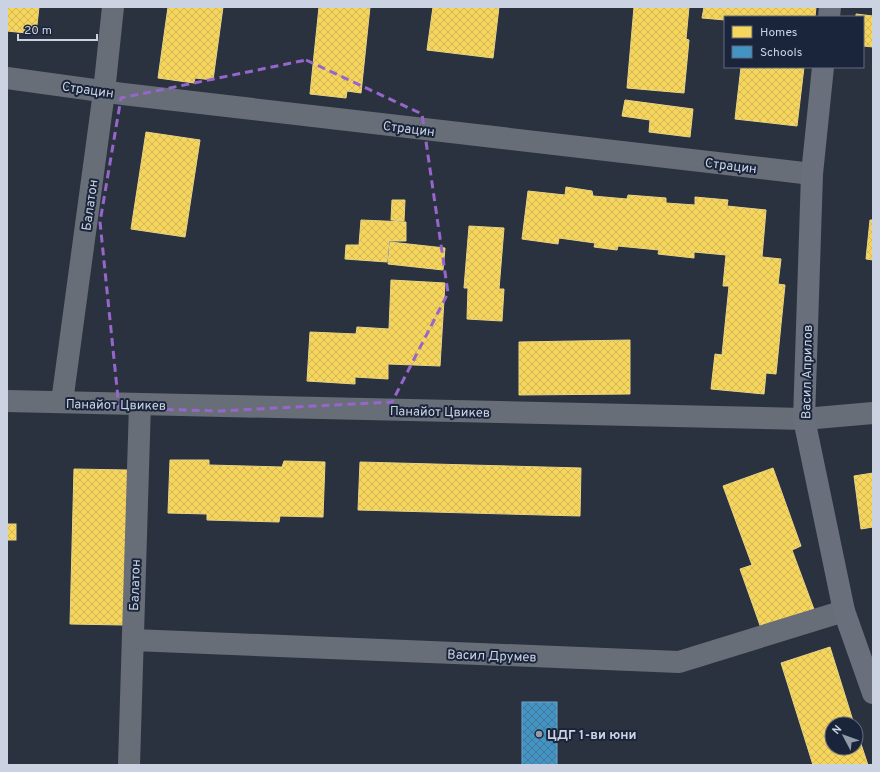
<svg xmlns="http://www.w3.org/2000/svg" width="880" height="772" viewBox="0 0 880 772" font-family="Overpass,sans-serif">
<defs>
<pattern id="homes-cross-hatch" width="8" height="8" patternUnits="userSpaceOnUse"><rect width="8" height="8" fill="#f6d55c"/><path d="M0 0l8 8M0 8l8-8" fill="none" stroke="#d1b757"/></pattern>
<pattern id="schools-cross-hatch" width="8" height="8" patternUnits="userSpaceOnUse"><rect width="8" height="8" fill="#4393c3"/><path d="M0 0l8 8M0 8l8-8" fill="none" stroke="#417a9d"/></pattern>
</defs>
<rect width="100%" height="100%" fill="#2b323f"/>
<!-- homes -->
<g fill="url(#homes-cross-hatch)" stroke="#e9d484">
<path d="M 7,7 L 39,7 L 36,34 L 7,31 Z"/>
<path d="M 168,7 L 223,7 L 213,80 L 195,78 L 194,83 L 158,78 Z"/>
<path d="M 319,7 L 370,7 L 361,93 L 347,91 L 346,98 L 310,94 Z"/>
<path d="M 433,7 L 499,7 L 493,58 L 427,50 Z"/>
<path d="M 634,7 L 689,7 L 686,39 L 689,40 L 684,93 L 627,88 Z"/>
<path d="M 704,7 L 816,7 L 815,17 L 725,17 L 725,20 L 702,18 Z"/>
<path d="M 856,14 L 873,16 L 873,47 L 863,46 L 863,17 L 856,17 Z"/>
<path d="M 741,67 L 804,67 L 797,126 L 735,119 Z"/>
<path d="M 625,100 L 693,109 L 690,137 L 649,132 L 650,120 L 622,116 Z"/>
<path d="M 146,132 L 200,140 L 185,237 L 131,229 Z"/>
<path d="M 566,187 L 592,191 L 593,196 L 627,199 L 628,195 L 666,198 L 666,203 L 695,205 L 695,197 L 728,200 L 727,206 L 766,210 L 762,257 L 781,259 L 778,284 L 785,285 L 776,374 L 766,373 L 764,394 L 711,389 L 715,354 L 722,355 L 729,286 L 723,286 L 726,255 L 694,252 L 694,258 L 658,254 L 659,250 L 618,246 L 617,250 L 594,247 L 595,243 L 559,238 L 558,244 L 522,239 L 528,191 L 565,195 Z"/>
<path d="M 392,200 L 405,200 L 404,221 L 391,220 Z"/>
<path d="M 361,220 L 406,222 L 406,241 L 389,241 L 387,262 L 345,259 L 346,245 L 359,245 Z"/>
<path d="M 870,220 L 873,220 L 873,260 L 866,259 Z"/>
<path d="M 469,226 L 504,228 L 499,289 L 504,289 L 502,321 L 467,319 L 468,288 L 464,288 Z"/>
<path d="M 390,242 L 445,248 L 443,270 L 388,264 Z"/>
<path d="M 391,280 L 445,283 L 440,366 L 388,364 L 388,379 L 355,377 L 355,384 L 307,381 L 310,332 L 356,334 L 357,327 L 389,329 Z"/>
<path d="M 630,340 L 630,394 L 519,395 L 519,342 Z"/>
<path d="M 170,460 L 209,460 L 209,465 L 282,467 L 284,461 L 325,462 L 323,517 L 280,516 L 279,522 L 207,520 L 207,514 L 168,513 Z"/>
<path d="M 360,462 L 581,468 L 580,516 L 358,510 Z"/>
<path d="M 773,468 L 801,546 L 792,550 L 815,612 L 762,631 L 740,569 L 752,565 L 723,486 Z"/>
<path d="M 74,469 L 128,470 L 123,625 L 70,624 Z"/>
<path d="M 873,473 L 873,527 L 861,529 L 854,476 Z"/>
<rect x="7" y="524" width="9" height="16"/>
<path d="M 830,647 L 854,724 L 832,724 L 832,748 L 856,748 L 856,729 L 868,765 L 813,765 L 781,663 Z"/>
</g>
<!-- schools -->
<rect fill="url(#schools-cross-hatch)" stroke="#6ca6cc" x="522" y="702" width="35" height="63"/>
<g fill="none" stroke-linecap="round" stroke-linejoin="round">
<!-- street -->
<g stroke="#676e78" stroke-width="22">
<path d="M 7,78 L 123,94 L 812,174"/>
<path d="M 7,401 L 804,419 L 873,413"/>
<path d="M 62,402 L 104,92 L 113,7"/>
<path d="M 133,640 L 679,662 L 844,611"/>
<path d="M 129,765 L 140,404"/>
</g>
<!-- secondary -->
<g stroke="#69707c" stroke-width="22">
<path d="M 829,17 L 830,7"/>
<path d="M 823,67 L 812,174 L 804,419 L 844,611 L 873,693"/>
</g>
</g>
<!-- marked area -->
<path fill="none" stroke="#9766cb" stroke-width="3" stroke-dasharray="8 5" stroke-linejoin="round" d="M 306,60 L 422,114 L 448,293 L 392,402 L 219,411 L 119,408 L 100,222 L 121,98 Z"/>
<!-- markers -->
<circle fill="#939ba9" stroke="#1a253c" stroke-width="1.5" cx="539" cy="734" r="4"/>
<g text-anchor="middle" stroke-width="4" stroke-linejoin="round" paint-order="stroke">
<!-- street labels -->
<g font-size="13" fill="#cbd3e2" stroke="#1a253c">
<text transform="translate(88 89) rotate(8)" y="5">Страцин</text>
<text transform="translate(409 128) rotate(7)" y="5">Страцин</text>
<text transform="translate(731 165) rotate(7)" y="5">Страцин</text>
<text transform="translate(89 205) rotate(-82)" y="5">Балатон</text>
<text transform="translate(806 372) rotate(-89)" y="5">Васил Априлов</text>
<text transform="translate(116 404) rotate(1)" y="5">Панайот Цвикев</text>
<text transform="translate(440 411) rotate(1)" y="5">Панайот Цвикев</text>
<text transform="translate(134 585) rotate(-88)" y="5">Балатон</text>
<text transform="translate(492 655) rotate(2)" y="5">Васил Друмев</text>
</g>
<!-- poi labels -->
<g font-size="13" font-weight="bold" fill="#cbd3e2" stroke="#1a253c" text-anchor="start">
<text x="547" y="739">ЦДГ 1-ви юни</text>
</g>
</g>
<!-- border -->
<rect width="880" height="772" fill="none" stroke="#cbd3e2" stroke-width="16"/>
<!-- legend -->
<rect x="724" y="16" width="140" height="52" fill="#1a253c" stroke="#616b7e"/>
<rect x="732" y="26" width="20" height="12" fill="#f6d55c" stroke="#616b7e"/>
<text x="760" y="36" font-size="12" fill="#cbd3e2">Homes</text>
<rect x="732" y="46" width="20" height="12" fill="#4393c3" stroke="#616b7e"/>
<text x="760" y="56" font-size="12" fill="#cbd3e2">Schools</text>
<!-- north arrow -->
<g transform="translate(844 736) rotate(311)"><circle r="19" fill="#1a253c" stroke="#616b7e"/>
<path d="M0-3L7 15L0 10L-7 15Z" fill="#939ba9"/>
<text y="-6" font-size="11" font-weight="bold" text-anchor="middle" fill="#cbd3e2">N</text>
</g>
<!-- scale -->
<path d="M18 34v6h79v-6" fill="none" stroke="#cbd3e2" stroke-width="2"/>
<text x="24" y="34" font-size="12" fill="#cbd3e2" stroke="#1a253c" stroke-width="3" paint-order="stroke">20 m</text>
</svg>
